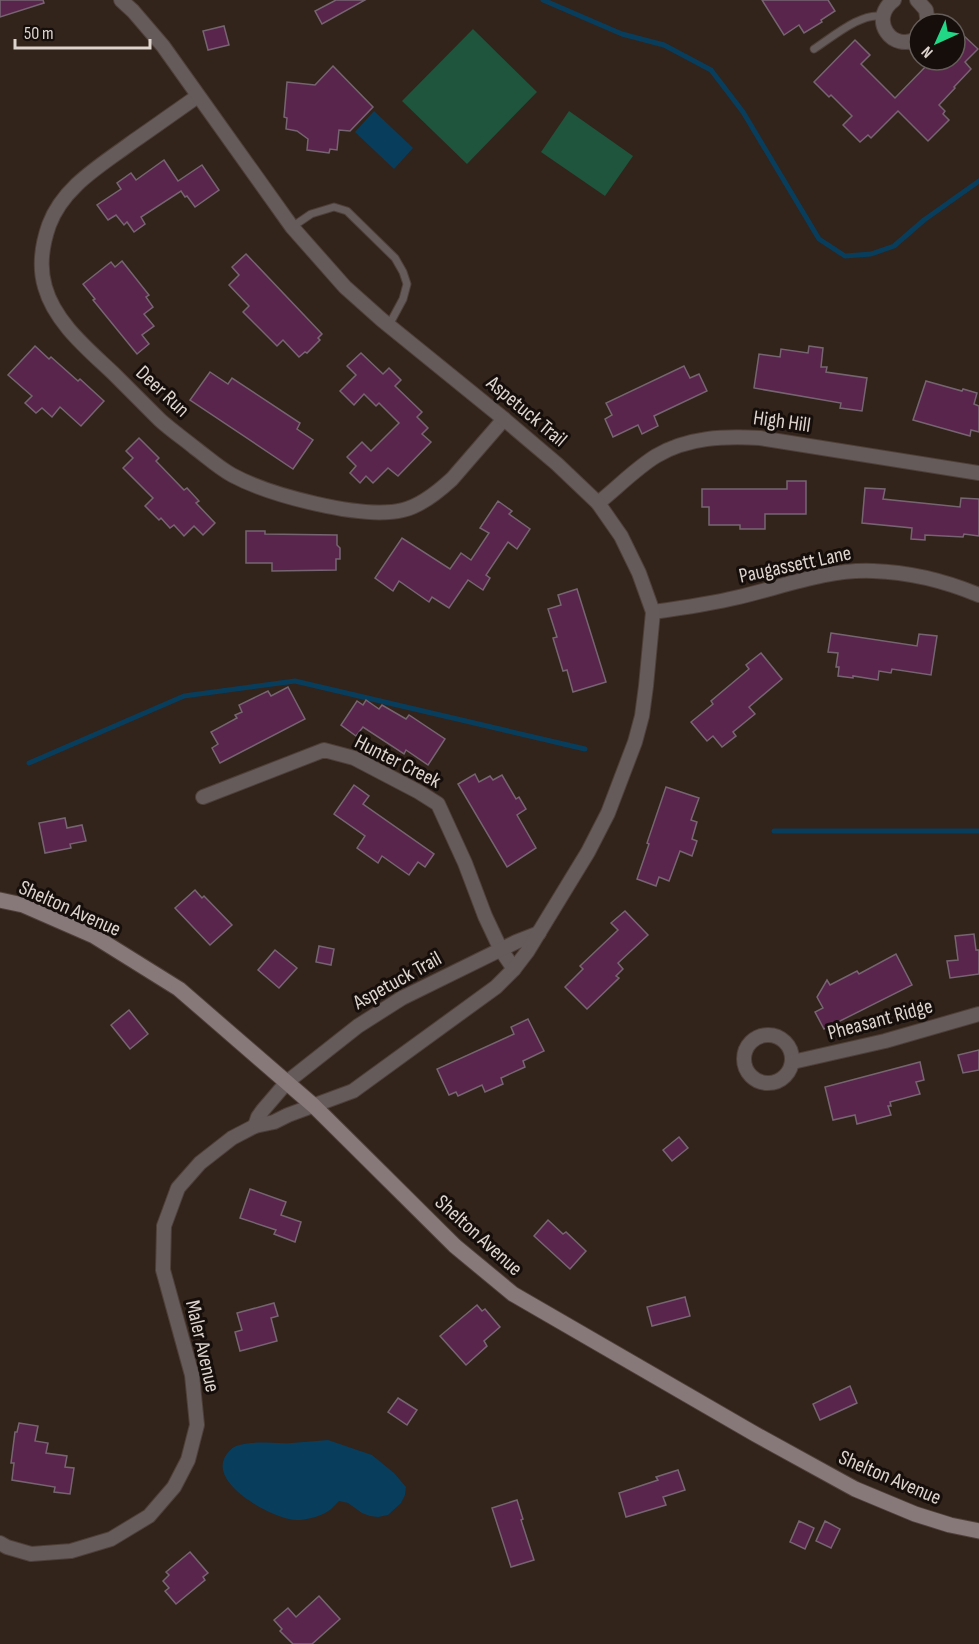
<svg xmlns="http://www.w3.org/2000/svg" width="979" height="1644" viewBox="0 0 979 1644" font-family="'Sofia Sans Condensed',sans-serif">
<rect width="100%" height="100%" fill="#32231b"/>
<!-- green -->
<g fill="#1f543d">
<path d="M 473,29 L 537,92 L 467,164 L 402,101 Z"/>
<path d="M 569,111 L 633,156 L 605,196 L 541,152 Z"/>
</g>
<!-- water -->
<g fill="#093d5c">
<path d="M 374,111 L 413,148 L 394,169 L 355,132 Z"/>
<path d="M 328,1440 L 372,1455 L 394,1473 L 406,1487 L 405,1495 L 401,1503 L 388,1515 L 378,1517 L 370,1516 L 362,1513 L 348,1503 L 339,1501 C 335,1505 330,1511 325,1513 C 315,1518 299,1522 289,1519 C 268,1515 213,1485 224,1459 C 226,1454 231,1448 236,1446 C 251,1440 275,1444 291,1443 C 304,1442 316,1441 328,1440 Z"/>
</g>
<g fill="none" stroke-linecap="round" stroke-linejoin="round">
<!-- stream -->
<g stroke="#093d5c" stroke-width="5">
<path d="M 543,0 L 622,34 L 664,45 L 711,70 L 743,112 L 819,239 L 845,256 L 871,254 L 894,246 L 924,220 L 979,181"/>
<path d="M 29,763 L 184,696 L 295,681 L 585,749"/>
<path d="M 774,831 L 979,831"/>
</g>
</g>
<!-- building -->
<g fill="#5a254c" stroke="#766571" stroke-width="1.5">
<path d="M 0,0 L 43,0 L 44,3 L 0,17 Z"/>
<path d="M 336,0 L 365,0 L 322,24 L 315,11 Z"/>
<path d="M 762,0 L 828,0 L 835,11 L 821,20 L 822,22 L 804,33 L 799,25 L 784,35 Z"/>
<path d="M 224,26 L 229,45 L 208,50 L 203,31 Z"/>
<path d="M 963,35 L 978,49 L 965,62 L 971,69 L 954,87 L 955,88 L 939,105 L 945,111 L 943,114 L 949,120 L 928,141 L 898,111 L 871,138 L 868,135 L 860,142 L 843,125 L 852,116 L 831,95 L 829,97 L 814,82 L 855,40 L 870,55 L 861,64 L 895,98 L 931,61 L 937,66 L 943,60 L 955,60 L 955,42 Z"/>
<path d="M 333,66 L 373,107 L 350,131 L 339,130 L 337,150 L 330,149 L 329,153 L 307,150 L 308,139 L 297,131 L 286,129 L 287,118 L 284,117 L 287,82 L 315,85 Z"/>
<path d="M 164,160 L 178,181 L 202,165 L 219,190 L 195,207 L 187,196 L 185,197 L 181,191 L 141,217 L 145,224 L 134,232 L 127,222 L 124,225 L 116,215 L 108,220 L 97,205 L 121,189 L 117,183 L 131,173 L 136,180 Z"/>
<path d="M 246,254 L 322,334 L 318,338 L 320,340 L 307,353 L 305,352 L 299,357 L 283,340 L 277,346 L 243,312 L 249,306 L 229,285 L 239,275 L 232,267 Z"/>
<path d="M 122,261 L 149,295 L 146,297 L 153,307 L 144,314 L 154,326 L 142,335 L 149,344 L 137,354 L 93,300 L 95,299 L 83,284 L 111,262 L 115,267 Z"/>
<path d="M 35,346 L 49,359 L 51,357 L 78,381 L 80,379 L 104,401 L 81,426 L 60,407 L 52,417 L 42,408 L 36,413 L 25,403 L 32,396 L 8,375 Z"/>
<path d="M 809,346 L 823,348 L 821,367 L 827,367 L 826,372 L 867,378 L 862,411 L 840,408 L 841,403 L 754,388 L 759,354 L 780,357 L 781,349 L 808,353 Z"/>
<path d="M 361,353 L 383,374 L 389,368 L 401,380 L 395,386 L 422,412 L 417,417 L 428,428 L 422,434 L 431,442 L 398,476 L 388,468 L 373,483 L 366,476 L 360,483 L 350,473 L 356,466 L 347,457 L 362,442 L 371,451 L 399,423 L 379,403 L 376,406 L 364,394 L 354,405 L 340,391 L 356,375 L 347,366 Z"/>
<path d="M 684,366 L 690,378 L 699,374 L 707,391 L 654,416 L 658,426 L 642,434 L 638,425 L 613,437 L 605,419 L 612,415 L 606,403 Z"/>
<path d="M 210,372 L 228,384 L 232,378 L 300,423 L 297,429 L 313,440 L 293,469 L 190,400 Z"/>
<path d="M 926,381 L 962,391 L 963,389 L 977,393 L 974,404 L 979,406 L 979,432 L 971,430 L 970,436 L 913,420 Z"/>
<path d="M 139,438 L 159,458 L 156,461 L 184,490 L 187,488 L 199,501 L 196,503 L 215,523 L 203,535 L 194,526 L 184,536 L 174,525 L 170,528 L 161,518 L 159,520 L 145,506 L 153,498 L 123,468 L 133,458 L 126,451 Z"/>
<path d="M 787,481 L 806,481 L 806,514 L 765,514 L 765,529 L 740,529 L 740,525 L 709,525 L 709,507 L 702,507 L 702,489 L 787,489 Z"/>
<path d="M 865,488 L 885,489 L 883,499 L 960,507 L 961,498 L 979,499 L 979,536 L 964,534 L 963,537 L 925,535 L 925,540 L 911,539 L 912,528 L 862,523 Z"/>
<path d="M 498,501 L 512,511 L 509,514 L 530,529 L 517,549 L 508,542 L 486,575 L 490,578 L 483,590 L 468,580 L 449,608 L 432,597 L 429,602 L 399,581 L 393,591 L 375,578 L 402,538 L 450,569 L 461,553 L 471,560 L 489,533 L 480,528 Z"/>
<path d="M 246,531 L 265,531 L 265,534 L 337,535 L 337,545 L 340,548 L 340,559 L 336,559 L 336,570 L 272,571 L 272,563 L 246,563 Z"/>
<path d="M 577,589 L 606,682 L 573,692 L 567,670 L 563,671 L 553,638 L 557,637 L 548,609 L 561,605 L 558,595 Z"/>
<path d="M 831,633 L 917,646 L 919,634 L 937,636 L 931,675 L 892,669 L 891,673 L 879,671 L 878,680 L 853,676 L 853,678 L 838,676 L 839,667 L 836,667 L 838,653 L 828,652 Z"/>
<path d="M 761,653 L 782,679 L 749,707 L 755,714 L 733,732 L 736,736 L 722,747 L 713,736 L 707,741 L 691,722 L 713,704 L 711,701 L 749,669 L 746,665 Z"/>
<path d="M 288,687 L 305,719 L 220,763 L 212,748 L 218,744 L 211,732 L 237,718 L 235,715 L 242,712 L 239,705 L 268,691 L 271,696 Z"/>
<path d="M 366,700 L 379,709 L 382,705 L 406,719 L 409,715 L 445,739 L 428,765 L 406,750 L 404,754 L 363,727 L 356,736 L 341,725 L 357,701 L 363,705 Z"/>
<path d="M 475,774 L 479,782 L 490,776 L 493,780 L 502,775 L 516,799 L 519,797 L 526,809 L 517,815 L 536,848 L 507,867 L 458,784 Z"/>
<path d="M 354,785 L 369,796 L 363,804 L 434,854 L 425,867 L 418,862 L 409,875 L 382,856 L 378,863 L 357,848 L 365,836 L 334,814 Z"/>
<path d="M 666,787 L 699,798 L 691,820 L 697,822 L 692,839 L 697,841 L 692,856 L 680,851 L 669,881 L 659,877 L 656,886 L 637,879 L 649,844 L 647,843 Z"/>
<path d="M 65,818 L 67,828 L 82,825 L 86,841 L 70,844 L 71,848 L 45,853 L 39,823 Z"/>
<path d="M 195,890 L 202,898 L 204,896 L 232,925 L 210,945 L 175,908 Z"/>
<path d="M 625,911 L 648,935 L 618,963 L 623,969 L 616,976 L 619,978 L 587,1009 L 565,987 L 583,969 L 580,966 L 618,930 L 611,923 Z"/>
<path d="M 974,934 L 976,950 L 979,950 L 979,974 L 950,978 L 947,961 L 958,960 L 955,936 Z"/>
<path d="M 319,946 L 334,949 L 331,965 L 316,962 Z"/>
<path d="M 275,950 L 297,968 L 279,988 L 258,970 Z"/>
<path d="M 896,954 L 912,985 L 824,1029 L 815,1012 L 823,1008 L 817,997 L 827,980 L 830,985 L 857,971 L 859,974 Z"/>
<path d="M 129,1010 L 148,1034 L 130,1049 L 111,1025 Z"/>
<path d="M 528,1019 L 544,1051 L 523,1061 L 525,1067 L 501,1078 L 503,1084 L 485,1092 L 482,1085 L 458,1096 L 456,1092 L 449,1095 L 437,1069 L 514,1034 L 511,1027 Z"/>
<path d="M 979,1050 L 979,1070 L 963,1073 L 958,1055 Z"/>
<path d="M 920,1062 L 924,1080 L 916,1082 L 920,1094 L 890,1102 L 891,1106 L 888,1106 L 891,1115 L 857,1124 L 855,1115 L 833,1120 L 825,1087 Z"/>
<path d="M 679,1137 L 688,1148 L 672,1161 L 663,1150 Z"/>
<path d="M 250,1189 L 286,1202 L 281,1215 L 301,1222 L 295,1242 L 274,1234 L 276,1230 L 240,1218 Z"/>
<path d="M 548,1220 L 563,1234 L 566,1232 L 586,1251 L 570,1269 L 534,1236 Z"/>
<path d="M 685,1297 L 690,1316 L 652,1326 L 647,1307 Z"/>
<path d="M 274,1303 L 278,1316 L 271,1318 L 277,1341 L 240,1351 L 235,1332 L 242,1330 L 237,1313 Z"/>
<path d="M 477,1305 L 482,1311 L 485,1309 L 500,1327 L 484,1341 L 487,1346 L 466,1365 L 440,1336 Z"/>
<path d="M 850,1386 L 857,1403 L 820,1420 L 813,1404 Z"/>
<path d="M 398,1398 L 417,1410 L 407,1425 L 388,1412 Z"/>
<path d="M 19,1423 L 38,1426 L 35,1441 L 48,1443 L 46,1453 L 67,1456 L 65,1467 L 74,1468 L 70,1494 L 54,1492 L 55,1487 L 12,1480 L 14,1463 L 11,1463 L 15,1432 L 17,1432 Z"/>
<path d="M 678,1470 L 685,1490 L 663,1497 L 666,1505 L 626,1517 L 619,1493 L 658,1480 L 656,1477 Z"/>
<path d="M 517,1500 L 523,1519 L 521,1520 L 534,1560 L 511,1567 L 492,1508 Z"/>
<path d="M 799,1521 L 814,1528 L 805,1549 L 790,1542 Z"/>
<path d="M 825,1521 L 840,1529 L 831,1548 L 816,1541 Z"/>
<path d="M 190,1552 L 208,1573 L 203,1577 L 205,1580 L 176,1604 L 165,1591 L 169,1588 L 163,1581 L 169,1575 L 166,1572 Z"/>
<path d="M 319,1596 L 340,1619 L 312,1644 L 293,1644 L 280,1631 L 282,1629 L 274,1620 L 288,1608 L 296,1617 Z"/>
</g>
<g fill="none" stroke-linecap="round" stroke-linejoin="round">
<!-- lane casing -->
<g stroke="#4e3f38" stroke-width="9">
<g id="lane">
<path d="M 814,49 C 831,38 864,10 883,17"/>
<path d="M 292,227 L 311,214 L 334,207 L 347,211 L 395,258 L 403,272 L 407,284 L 403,299 L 389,325"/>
</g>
</g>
<!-- street casing -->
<g stroke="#4e3f38" stroke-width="16">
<g id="street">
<path d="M 894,0 C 868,19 892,54 919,38"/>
<path d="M 917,0 L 926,10 L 928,24"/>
<path d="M 198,96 C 175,112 153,128 131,143 C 100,166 63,187 49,225 C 42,245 39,267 45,287 C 55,323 89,350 115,375 C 130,390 145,405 160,420 C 171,430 184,439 195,448 C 207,457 219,468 232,475 C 269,495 362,520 403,510 C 421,506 439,491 452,479 L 504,419"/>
<path d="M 598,503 C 617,488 635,469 656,456 C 688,437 724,436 760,438 L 979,473"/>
<path d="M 653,612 C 682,608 710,604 739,597 C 782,587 827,569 873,571 C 909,572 945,581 979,595"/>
<path d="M 203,797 L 324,750 L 354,758 L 419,792 L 438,804 L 465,863 L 485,916 L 501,950 L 514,969"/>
<circle cx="768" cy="1059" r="24"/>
<path d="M 792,1061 L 797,1061 L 885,1041 L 979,1014"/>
<path d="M 255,1126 L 258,1117 L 263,1110 L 287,1082 L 358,1026 L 402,998 L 516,942 L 539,933"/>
<path d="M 0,1543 L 7,1547 L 31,1554 L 71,1551 L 111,1539 L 149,1516 L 174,1487 L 188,1460 L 197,1425 L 192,1375 L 163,1270 L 164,1226 L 178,1188 L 200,1163 L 232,1138 L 255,1126 L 274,1122 L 288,1115 L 353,1091 L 496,987 L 514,969 L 527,952 L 588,852 L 608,813 L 635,742 L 642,716 L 646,686 L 653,612 L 639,573 L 621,536 L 598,503 L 557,464 L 504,419 L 382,320 L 345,287 L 292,227 L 163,46 L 133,11 L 121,0"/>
</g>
</g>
<!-- secondary casing -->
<g stroke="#4e3f38" stroke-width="17">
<path id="secondary" d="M 0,900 L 23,905 L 94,936 L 179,989 L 314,1106 L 455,1246 L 513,1294 L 755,1434 L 855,1489 L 915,1514 L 950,1525 L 979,1531"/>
</g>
<!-- lane -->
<use href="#lane" stroke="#655b5b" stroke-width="7"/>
<!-- street -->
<use href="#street" stroke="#655b5b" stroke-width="14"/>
<!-- secondary -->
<use href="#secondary" stroke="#877879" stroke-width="15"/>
</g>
<g text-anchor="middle" stroke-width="6" stroke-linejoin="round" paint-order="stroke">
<!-- street labels -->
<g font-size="21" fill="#ded4ce" stroke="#150e0b">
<text transform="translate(163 391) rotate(43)" y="7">Deer Run</text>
<text transform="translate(527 411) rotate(40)" y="7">Aspetuck Trail</text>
<text transform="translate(782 421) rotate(8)" y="7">High Hill</text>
<text transform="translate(795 564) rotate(-12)" y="7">Paugassett Lane</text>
<text transform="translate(398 761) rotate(27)" y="7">Hunter Creek</text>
<text transform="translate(70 908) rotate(24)" y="7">Shelton Avenue</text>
<text transform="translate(397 980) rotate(-29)" y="7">Aspetuck Trail</text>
<text transform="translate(880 1019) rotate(-15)" y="7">Pheasant Ridge</text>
<text transform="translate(479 1235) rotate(42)" y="7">Shelton Avenue</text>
<text transform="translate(203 1346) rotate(77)" y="7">Maler Avenue</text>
<text transform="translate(890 1477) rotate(23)" y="7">Shelton Avenue</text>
</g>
</g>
<!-- north arrow -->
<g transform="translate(937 42) rotate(225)"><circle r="28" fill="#150e0b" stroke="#655d59" stroke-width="1.5"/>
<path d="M0-4.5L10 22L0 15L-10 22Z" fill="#22d887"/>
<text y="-9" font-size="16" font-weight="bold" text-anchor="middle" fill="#ded4ce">N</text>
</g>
<!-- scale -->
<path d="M15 39v9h135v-9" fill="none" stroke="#ded4ce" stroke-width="3"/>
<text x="24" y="39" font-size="18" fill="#ded4ce" stroke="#150e0b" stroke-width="4.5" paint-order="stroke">50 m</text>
</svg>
